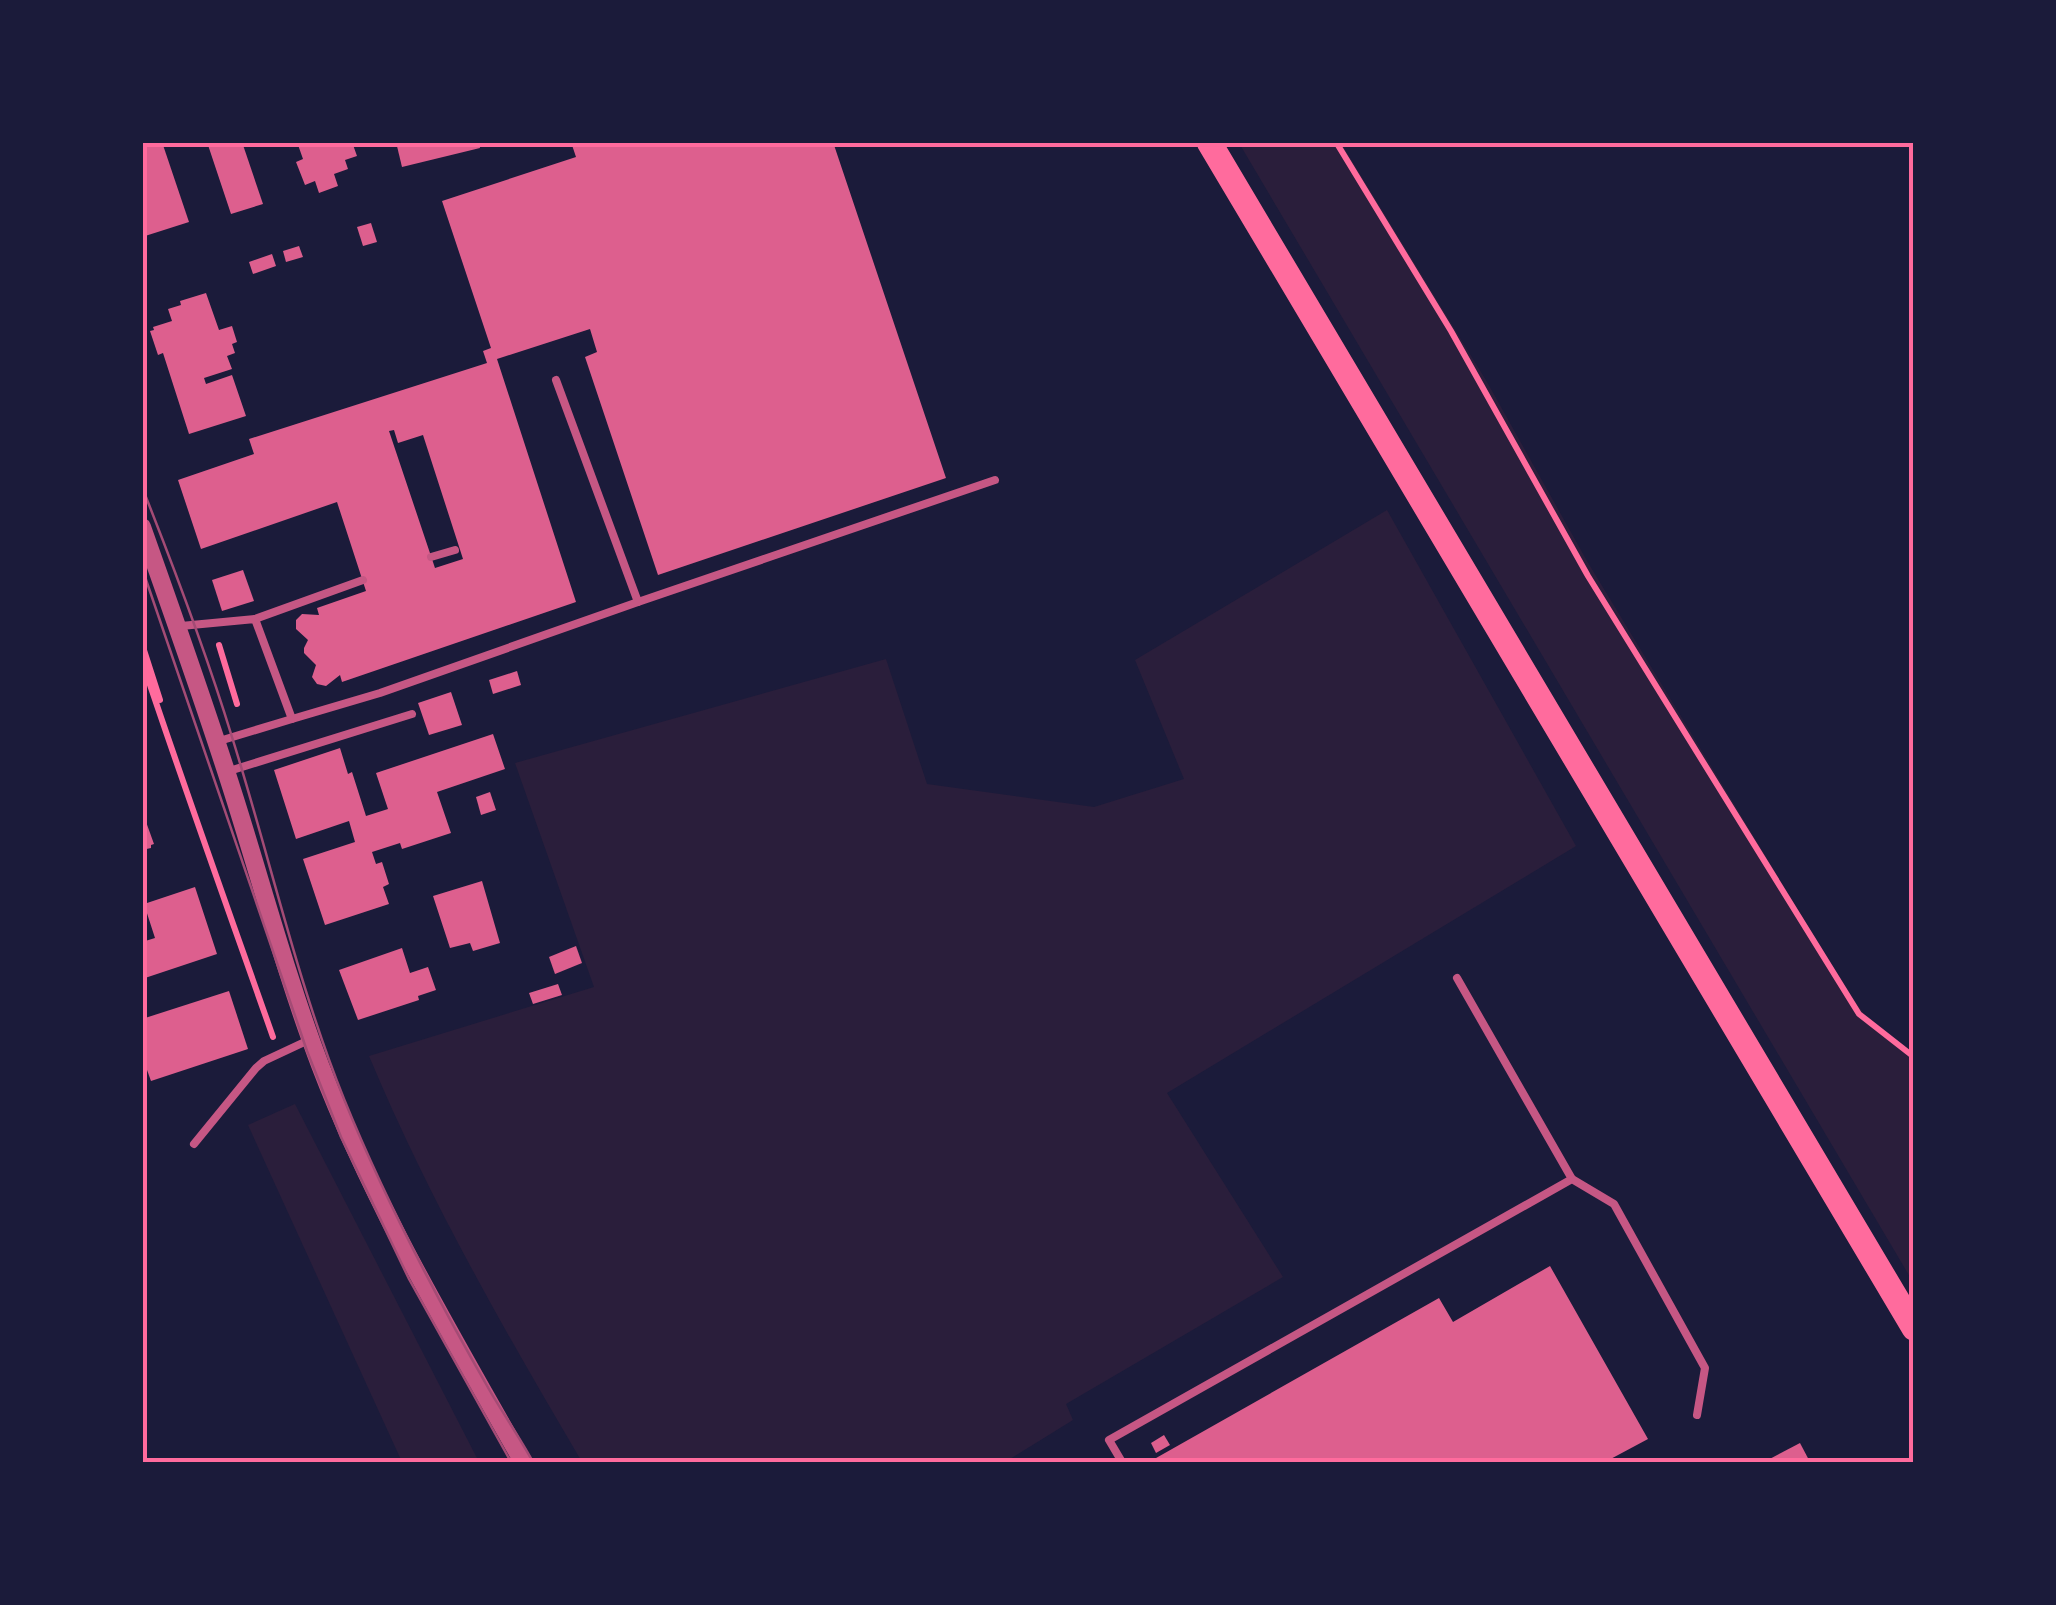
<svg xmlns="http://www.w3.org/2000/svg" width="2056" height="1605" viewBox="0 0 2056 1605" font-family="Montserrat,sans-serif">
<rect width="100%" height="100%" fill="#1b1b3a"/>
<!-- green -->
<g fill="#2a1e3b">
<path d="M 1239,143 L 1341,143 L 1487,382 L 1587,561 L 1846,989 L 1876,1030 L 1913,1060 L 1913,1282 Z"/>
<path d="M 1387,510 L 1576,846 L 1167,1093 L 1283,1277 L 1066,1404 L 1073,1420 L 1005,1462 L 582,1462 C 504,1330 428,1197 369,1056 L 594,987 L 515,763 L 886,659 L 927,784 L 1094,807 L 1184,779 L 1135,660 Z"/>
<path d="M 295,1104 L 479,1462 L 402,1462 L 248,1125 Z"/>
</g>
<!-- building -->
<g fill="#dd5f8e" fill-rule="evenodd">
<path d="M 142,142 L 162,142 L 189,222 L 142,237 Z"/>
<path d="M 207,142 L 242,142 L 263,204 L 231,214 Z"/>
<path d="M 297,142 L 339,142 L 340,145 L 352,142 L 357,156 L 345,160 L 348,169 L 334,174 L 338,186 L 319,193 L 315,181 L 305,185 L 296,162 L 303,159 Z"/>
<path d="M 396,142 L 479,142 L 480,148 L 402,167 Z"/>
<path d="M 571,142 L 833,142 L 946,478 L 658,575 L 585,357 L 597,352 L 590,329 L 497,359 L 576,602 L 342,682 L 340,675 L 326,686 L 317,684 L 312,677 L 316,665 L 304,653 L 304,648 L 308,640 L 296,629 L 296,620 L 302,614 L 319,615 L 317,608 L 366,591 L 337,502 L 201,549 L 178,480 L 254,454 L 249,439 L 487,363 L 483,351 L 491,348 L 442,201 L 576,157 ZM 394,430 L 398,443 L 423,435 L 463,559 L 435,568 L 389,431 Z"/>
<path d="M 371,223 L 377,242 L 363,246 L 357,227 Z"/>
<path d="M 299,246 L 303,257 L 286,262 L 283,251 Z"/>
<path d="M 272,254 L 276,266 L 253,274 L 249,262 Z"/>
<path d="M 206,293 L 219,330 L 232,326 L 237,342 L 232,344 L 235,353 L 227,356 L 232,369 L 204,378 L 206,384 L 232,375 L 246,416 L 189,434 L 163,353 L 158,355 L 150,331 L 154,330 L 153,327 L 172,321 L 168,309 L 181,305 L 180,301 Z"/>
<path d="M 243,570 L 254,601 L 222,611 L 212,580 Z"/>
<path d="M 517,671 L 521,685 L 493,694 L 489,680 Z"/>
<path d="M 451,692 L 462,725 L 429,735 L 418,703 Z"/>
<path d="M 493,734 L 505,769 L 437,792 L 451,833 L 402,849 L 400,843 L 372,852 L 376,864 L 382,862 L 389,884 L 383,887 L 389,904 L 325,925 L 303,859 L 355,842 L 349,821 L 296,839 L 274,770 L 340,748 L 348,774 L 352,772 L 366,816 L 388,809 L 376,773 Z"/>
<path d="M 490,792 L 496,810 L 481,815 L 476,797 Z"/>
<path d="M 145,819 L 154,844 L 151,845 L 151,848 L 142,850 L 142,820 Z"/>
<path d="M 482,881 L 500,943 L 473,951 L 470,943 L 450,948 L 433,896 Z"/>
<path d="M 195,887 L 217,954 L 142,979 L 142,942 L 155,938 L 144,904 Z"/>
<path d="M 576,946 L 582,963 L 555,974 L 549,957 Z"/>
<path d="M 402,948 L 410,973 L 428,967 L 436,990 L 418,996 L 419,1000 L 358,1020 L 339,970 Z"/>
<path d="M 558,984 L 562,995 L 533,1004 L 529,993 Z"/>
<path d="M 229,991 L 248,1049 L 151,1081 L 142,1056 L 142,1019 Z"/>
<path d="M 1550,1266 L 1648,1439 L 1605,1462 L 1149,1462 L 1439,1298 L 1453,1322 Z"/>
<path d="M 1164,1435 L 1170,1445 L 1156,1453 L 1151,1443 Z"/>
<path d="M 1800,1443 L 1810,1462 L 1764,1462 Z"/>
</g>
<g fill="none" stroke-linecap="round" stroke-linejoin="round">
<!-- path -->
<g stroke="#ff6b9d" stroke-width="6">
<path d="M 1336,142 L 1451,331 L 1588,576 L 1859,1014 L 1914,1057"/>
<path d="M 142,644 L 160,700"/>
<path d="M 219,645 L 237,704"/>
<path d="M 142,661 C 184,787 229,912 273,1037"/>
</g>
<!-- service -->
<g stroke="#c65784" stroke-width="8">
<path d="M 431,557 L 455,550"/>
<path d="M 638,602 L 995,480"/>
<path d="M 255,619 L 363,580"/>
<path d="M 181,626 L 255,619 L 292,719 L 216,742"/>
<path d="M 292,719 L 380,693 L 638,602 L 556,380"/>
<path d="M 226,772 L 412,714"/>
<path d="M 1457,978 L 1572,1179"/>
<path d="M 194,1144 L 256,1068 L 264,1061 L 311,1039"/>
<path d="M 1122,1462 L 1109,1440 L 1572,1179 L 1614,1204 L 1705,1368 L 1697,1415"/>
</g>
<!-- tertiary -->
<path stroke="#c65784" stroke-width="18" d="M 142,527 C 174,617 206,707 235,799 C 263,888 287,978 320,1065 C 373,1204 451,1334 523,1462"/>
<!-- primary -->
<path stroke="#ff6b9d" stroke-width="25" d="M 1209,142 L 1914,1328"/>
<!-- tram -->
<g stroke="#a44b75" stroke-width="2.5">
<path d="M 142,487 C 175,570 206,652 232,737 C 270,858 297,982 344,1099 C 385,1200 436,1297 490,1391 C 504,1415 520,1438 533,1462"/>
<path d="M 142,568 L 307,1051 L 341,1137 L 409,1279 L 511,1462"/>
</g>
</g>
<!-- border -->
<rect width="2056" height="1605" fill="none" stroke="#1b1b3a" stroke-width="290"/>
<rect x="145" y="145" width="1766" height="1315" fill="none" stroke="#ff6b9d" stroke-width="4"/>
</svg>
